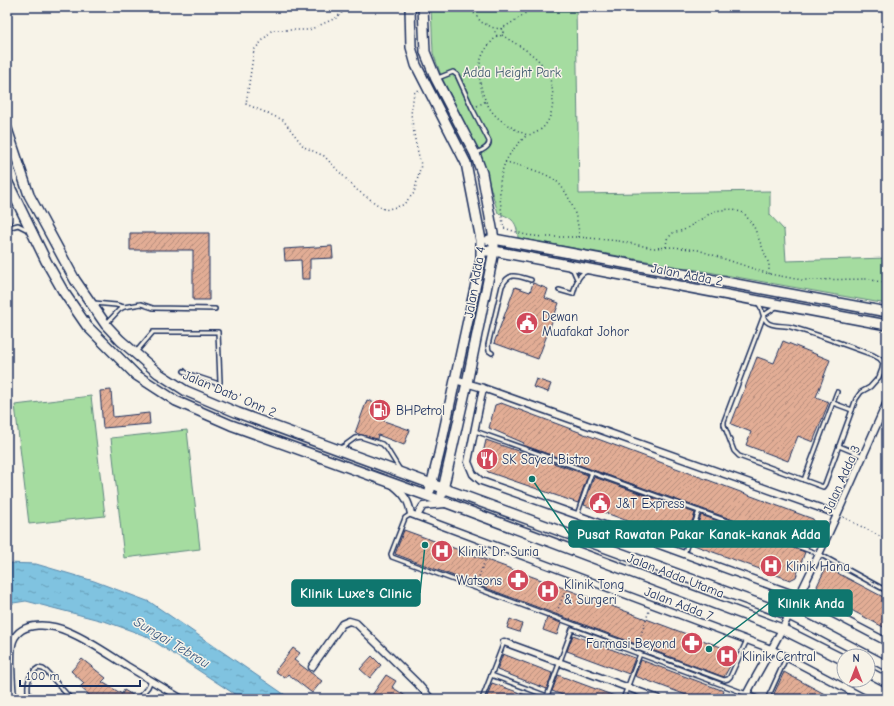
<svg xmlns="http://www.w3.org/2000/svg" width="894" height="706" viewBox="0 0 894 706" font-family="'Comic Neue',sans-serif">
<defs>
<pattern id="water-ripples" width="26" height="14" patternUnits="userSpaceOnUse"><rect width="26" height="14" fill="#80c3e0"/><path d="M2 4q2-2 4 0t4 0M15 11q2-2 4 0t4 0" fill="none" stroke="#689fb9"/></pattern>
<pattern id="building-hatch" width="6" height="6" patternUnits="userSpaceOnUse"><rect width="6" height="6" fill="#e2ad95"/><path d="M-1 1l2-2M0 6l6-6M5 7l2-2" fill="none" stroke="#b68d7d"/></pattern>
</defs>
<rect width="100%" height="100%" fill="#f7f3e8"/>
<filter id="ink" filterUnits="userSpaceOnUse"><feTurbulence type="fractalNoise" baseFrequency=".025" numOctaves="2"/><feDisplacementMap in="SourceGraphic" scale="8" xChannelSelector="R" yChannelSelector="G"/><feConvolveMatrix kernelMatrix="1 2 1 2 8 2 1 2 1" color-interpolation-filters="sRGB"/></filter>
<g filter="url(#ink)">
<!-- park -->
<g fill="#a5dca0" stroke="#60867f">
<path d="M 431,7 L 576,7 L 579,194 L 770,191 L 770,215 L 784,230 L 786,261 L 887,258 L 887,304 L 518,238 C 517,222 513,218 498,213 L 481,155 L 442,78 L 433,53 Z"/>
<path d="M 91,396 L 105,516 L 29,524 L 15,405 Z"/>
<path d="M 187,430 L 200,549 L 124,558 L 111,438 Z"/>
</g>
<!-- water -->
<path fill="url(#water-ripples)" stroke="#5888ac" d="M 7,563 L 36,564 L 94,581 L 150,602 L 291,699 L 242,699 L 146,636 L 107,622 L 26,601 L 7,604 Z"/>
<!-- building -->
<g fill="url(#building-hatch)" stroke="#1b2f5e">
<path d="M 130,233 L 209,233 L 209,300 L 193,300 L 193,250 L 130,250 Z"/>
<path d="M 332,246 L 333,258 L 310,259 L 310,279 L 302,279 L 301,260 L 285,261 L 284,249 Z"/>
<path d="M 533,283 L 548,289 L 545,298 L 559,303 L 538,359 L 494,343 L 515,287 L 530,292 Z"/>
<path d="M 783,341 L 830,360 L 816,397 L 829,402 L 813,442 L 798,436 L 788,461 L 746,445 L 751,432 L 731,424 L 757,357 L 774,363 Z"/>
<path d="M 536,379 L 551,384 L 548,392 L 533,387 Z"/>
<path d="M 111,390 L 113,417 L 149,413 L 150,424 L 103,428 L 100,391 Z"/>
<path d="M 367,400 L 388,408 L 384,421 L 410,430 L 404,445 L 378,435 L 377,439 L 355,433 Z"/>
<path d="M 501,403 L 813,519 L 818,527 L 809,547 L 523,445 L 524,443 L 489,428 L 495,405 Z"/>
<path d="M 486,440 L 588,475 L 578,503 L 488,472 L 481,462 Z"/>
<path d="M 594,477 L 695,513 L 685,542 L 584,505 Z"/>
<path d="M 701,515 L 805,552 L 796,577 L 790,580 L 691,544 Z"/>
<path d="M 404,530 L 569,590 L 737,653 L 724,677 L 395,554 Z"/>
<path d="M 826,567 L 887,599 L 887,629 L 821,594 L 817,586 Z"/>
<path d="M 547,618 L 561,623 L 557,635 L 543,630 Z"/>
<path d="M 510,619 L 522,624 L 519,632 L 507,628 Z"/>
<path d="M 573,635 L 635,658 L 629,674 L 567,651 Z"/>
<path d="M 293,648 L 300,653 L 294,660 L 322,681 L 312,693 L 288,674 L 285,678 L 275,671 Z"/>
<path d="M 503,654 L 552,673 L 547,689 L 497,670 Z"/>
<path d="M 372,656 L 381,665 L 370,678 L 360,669 Z"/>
<path d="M 82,659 L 106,678 L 102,682 L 122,694 L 124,690 L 136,697 L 135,699 L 94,699 L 80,687 L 84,683 L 71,671 Z"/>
<path d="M 641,660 L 724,691 L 721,699 L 697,699 L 635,676 Z"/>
<path d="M 784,672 L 793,677 L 834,699 L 776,699 L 773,696 Z"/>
<path d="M 386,675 L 396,681 L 392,687 L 410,699 L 378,699 L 372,695 Z"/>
<path d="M 558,675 L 620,698 L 620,699 L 574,699 L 557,693 L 552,691 Z"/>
<path d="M 492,683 L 534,698 L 534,699 L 486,699 Z"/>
</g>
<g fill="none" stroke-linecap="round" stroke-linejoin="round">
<!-- lane casing -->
<g stroke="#1b2f5e" stroke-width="6">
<g id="lane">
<path d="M 438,78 L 453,72 L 457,75 L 472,108 L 489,141 C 490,148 481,150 476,154"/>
<path d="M 7,218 L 10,226"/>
<path d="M 7,228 L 18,225 L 28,230"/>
<path d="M 571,269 L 573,270 L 577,279"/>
<path d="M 559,290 L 573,294 C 576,285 577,274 588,271"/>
<path d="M 94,303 L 116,305 L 124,307"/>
<path d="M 758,303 C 763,308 762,318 767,322 C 772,327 784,325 791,327 C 819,335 846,345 873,355 L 880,359 L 883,363 L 882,369 L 879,377 L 870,387 L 861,392 L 856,399 L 825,484 L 823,487 L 739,456 L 734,451 L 724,425 L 724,421 L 764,315 L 776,307"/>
<path d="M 107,323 L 119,310 L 124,307 L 141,304 L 153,308 L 215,309"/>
<path d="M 136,352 L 153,332 L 218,332 L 220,382 L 219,384 L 186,373 L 184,371"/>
<path d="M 492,353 L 489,351 L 488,345 L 502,286 C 510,271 517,276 531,280"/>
<path d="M 833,403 L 852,410"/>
<path d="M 475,431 L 819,554 L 887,591"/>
<path d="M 839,446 L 863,456"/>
<path d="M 340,448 L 344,446 L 355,438 L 361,437 L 382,444 L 387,449 L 400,470"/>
<path d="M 804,480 L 837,392"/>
<path d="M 411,514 L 405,518 L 391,554 L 392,557 L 724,680 L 728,679 L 730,677 L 747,640"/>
<path d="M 577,515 L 592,472"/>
<path d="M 684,554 L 699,511"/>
<path d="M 491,675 L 555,699"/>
<path d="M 30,699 C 26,689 27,674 38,668 L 43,669 L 47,672 L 71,699"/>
<path d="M 138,699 L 148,687 L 151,680"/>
<path d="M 482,699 L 504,642"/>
<path d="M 546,699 L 572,629 L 760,699"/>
<path d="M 623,699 L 640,654"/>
<path d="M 772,699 L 769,695 L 771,691 L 786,658"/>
</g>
</g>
<!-- street casing -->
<g stroke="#1b2f5e" stroke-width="9">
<g id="street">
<path d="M 455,380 L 483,388 L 837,514"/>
<path d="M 483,388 L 468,462 L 473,474 L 481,481 L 577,515 L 799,596 L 887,642"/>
<path d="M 394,486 C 404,494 409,501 411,514 L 771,649 L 866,699"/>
<path d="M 417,516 L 423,506 L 445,504"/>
<path d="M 504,642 L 659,699"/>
<path d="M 312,667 L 342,624 L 349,621 L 356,623 L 417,683 L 431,699"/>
<path d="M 13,699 C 12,686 9,652 13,641 C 21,620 52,624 69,632 C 90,641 108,654 127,666 C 145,677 164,688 182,699"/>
<path d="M 744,699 C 756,675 770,653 782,629 C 821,555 853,478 887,402"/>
</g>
</g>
<!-- secondary casing -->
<g stroke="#1b2f5e" stroke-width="12">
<g id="secondary">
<path d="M 410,7 L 411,47 L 416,65 L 466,163 L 481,240 L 481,260 L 439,454 L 430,490"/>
<path d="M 423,7 L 425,52 L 436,79 L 475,154 L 482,173 L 494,239 L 494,251 L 467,383 L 442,494"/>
<path d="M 7,129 L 29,195 L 75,280 L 106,325 L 120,340 L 158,373 L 186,391 L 238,413 L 789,615 L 821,631 L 887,666"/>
<path d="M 7,181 L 46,261 L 63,291 L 87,326 L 136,375 L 176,401 L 231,425 L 450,504 L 782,629 L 844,660"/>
<path d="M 489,240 L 494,239 L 887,312"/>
<path d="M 482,251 L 494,251 L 887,325"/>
<path d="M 868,672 L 887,682"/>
</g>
</g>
<!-- path -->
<g stroke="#1b2f5e" stroke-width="1.5" stroke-dasharray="1 3" stroke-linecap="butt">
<path d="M 348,7 L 336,18 L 309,30 L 272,30 L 254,50 L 246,104 L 283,120 L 304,147 L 324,156 L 357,190 L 385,210 L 403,205 L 414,193 L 421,165 L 415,140 L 411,114 L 414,93 L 419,90"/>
<path d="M 469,7 L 481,22 L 496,29"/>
<circle cx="499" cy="32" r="4"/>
<path d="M 501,29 L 516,20 L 534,7"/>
<path d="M 502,35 C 517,45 535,53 545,69 C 558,88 557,132 527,135"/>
<path d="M 497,36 C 490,43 484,50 481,59 C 476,78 483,104 497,117 C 506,125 516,130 527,135 C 503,157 497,174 501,207 C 502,214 502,221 504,228 L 526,235 L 543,237 L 579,237 L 619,241 L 653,248 L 673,247 L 698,250 L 769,274 L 802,280 L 869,279 L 887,284"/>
<path d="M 477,106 L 486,101"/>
<path d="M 505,162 C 517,164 546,173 555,180 C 569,191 579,219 579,237"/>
<path d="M 666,247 L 667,239 L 673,233 L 684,230 L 714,211 L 730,209 L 744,213 L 754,227 L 769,264 L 769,274"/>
<path d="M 843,517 L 887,540"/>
<path d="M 476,584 L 489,550"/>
<path d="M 557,612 L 569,580"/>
<path d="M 638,643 L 649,611"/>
</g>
<!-- lane -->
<use href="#lane" stroke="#f7f3e8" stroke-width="3"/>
<!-- street -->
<use href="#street" stroke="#f7f3e8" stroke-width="6"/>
<!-- secondary -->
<use href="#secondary" stroke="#f7f3e8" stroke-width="9"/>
</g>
</g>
<!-- icons -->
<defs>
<g id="civic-disc" transform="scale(1.15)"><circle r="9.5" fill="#d1495b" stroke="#f7f3e8"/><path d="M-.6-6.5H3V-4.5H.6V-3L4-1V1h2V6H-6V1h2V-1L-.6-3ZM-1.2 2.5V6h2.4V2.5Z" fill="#fff"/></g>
<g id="fuel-disc" transform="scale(1.15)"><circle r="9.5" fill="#d1495b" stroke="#f7f3e8"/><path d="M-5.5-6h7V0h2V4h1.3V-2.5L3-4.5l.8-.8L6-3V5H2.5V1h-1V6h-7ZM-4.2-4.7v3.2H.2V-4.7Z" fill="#fff"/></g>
<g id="restaurant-disc" transform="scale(1.15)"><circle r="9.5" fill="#d1495b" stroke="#f7f3e8"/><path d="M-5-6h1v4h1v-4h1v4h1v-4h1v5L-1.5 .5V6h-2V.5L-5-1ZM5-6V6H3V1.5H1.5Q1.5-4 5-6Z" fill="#fff"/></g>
<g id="hospital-disc" transform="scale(1.15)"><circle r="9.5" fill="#d1495b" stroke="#f7f3e8"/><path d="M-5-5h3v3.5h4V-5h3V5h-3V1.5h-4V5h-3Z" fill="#fff"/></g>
<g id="pharmacy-disc" transform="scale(1.15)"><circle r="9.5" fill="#d1495b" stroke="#f7f3e8"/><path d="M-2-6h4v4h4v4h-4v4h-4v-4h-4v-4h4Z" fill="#fff"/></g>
</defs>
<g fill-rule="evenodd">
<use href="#civic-disc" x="527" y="323"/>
<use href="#fuel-disc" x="380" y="410"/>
<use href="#restaurant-disc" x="487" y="459"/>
<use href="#civic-disc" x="600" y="503"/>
<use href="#hospital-disc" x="442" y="551"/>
<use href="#hospital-disc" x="771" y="566"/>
<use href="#pharmacy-disc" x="518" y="580"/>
<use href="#hospital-disc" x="548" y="591"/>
<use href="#pharmacy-disc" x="692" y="643"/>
<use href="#hospital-disc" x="727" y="656"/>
</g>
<g text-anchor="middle" stroke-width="3" stroke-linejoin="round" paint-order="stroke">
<!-- park labels -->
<g font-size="13" fill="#3e5a6e" stroke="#f7f3e8">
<text x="512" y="77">Adda Height Park</text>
</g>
<!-- street labels -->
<g font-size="13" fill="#1b2f5e" stroke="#f7f3e8">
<text transform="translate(687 274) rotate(11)" y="5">Jalan Adda 2</text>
<text transform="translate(474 282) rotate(-80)" y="5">Jalan Adda 4</text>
<text transform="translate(230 393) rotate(23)" y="5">Jalan Dato' Onn 2</text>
<text transform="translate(841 479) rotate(-66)" y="5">Jalan Adda 3</text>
<text transform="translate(676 575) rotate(21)" y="5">Jalan Adda Utama</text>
<text transform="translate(679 603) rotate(21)" y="5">Jalan Adda 7</text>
</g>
<!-- poi labels -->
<g font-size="13" fill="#1b2f5e" stroke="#f7f3e8" text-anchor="start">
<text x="542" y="321">Dewan<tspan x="542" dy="15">Muafakat Johor</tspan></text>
<text x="396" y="415">BHPetrol</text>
<text x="502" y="464">SK Sayed Bistro</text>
<text x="616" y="508">J&amp;T Express</text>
<text x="458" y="556">Klinik Dr. Suria</text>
<text x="786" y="571">Klinik Hana</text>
<text x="502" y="585" text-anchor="end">Watsons</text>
<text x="564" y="589">Klinik Tong<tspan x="564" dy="15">&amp; Surgeri</tspan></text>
<text x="676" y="648" text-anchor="end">Farmasi Beyond</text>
<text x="742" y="661">Klinik Central</text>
</g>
<!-- water labels -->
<g font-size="14" font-style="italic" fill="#34547e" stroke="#f7f3e8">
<text transform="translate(172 642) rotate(31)" y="5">Sungai Tebrau</text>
</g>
</g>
<!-- callouts -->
<path fill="none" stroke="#0f766e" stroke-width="1.5" d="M532 479L569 534M425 545L420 593M709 649L769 603"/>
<g fill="#0f766e" stroke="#f7f3e8" stroke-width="1.5">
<circle cx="532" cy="479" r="4"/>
<circle cx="425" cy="545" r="4"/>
<circle cx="709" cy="649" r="4"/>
</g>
<g fill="#0f766e" stroke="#0f766e" stroke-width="1.5">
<rect x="569" y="521" width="260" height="26" rx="4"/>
<rect x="292" y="580" width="128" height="26" rx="4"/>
<rect x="769" y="590" width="83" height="26" rx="4"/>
</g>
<g font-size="14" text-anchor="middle" font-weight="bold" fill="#fff">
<text x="699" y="539">Pusat Rawatan Pakar Kanak-kanak Adda</text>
<text x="356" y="598">Klinik Luxe's Clinic</text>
<text x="811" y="608">Klinik Anda</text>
</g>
<!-- margin -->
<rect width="894" height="706" fill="none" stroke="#f7f3e8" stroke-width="24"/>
<rect x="12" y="12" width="870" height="682" fill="none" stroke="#1b2f5e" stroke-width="1.5" filter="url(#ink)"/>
<!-- north arrow -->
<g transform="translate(856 668)"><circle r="19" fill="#f7f3e8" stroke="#9fa5b1"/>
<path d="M0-3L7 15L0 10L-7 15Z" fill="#d1495b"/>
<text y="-6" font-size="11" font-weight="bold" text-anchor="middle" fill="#1b2f5e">N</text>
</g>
<!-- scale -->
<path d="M20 680v6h120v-6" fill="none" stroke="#1b2f5e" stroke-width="2"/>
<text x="26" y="680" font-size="12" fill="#1b2f5e" stroke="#f7f3e8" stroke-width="3" paint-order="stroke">100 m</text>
</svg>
